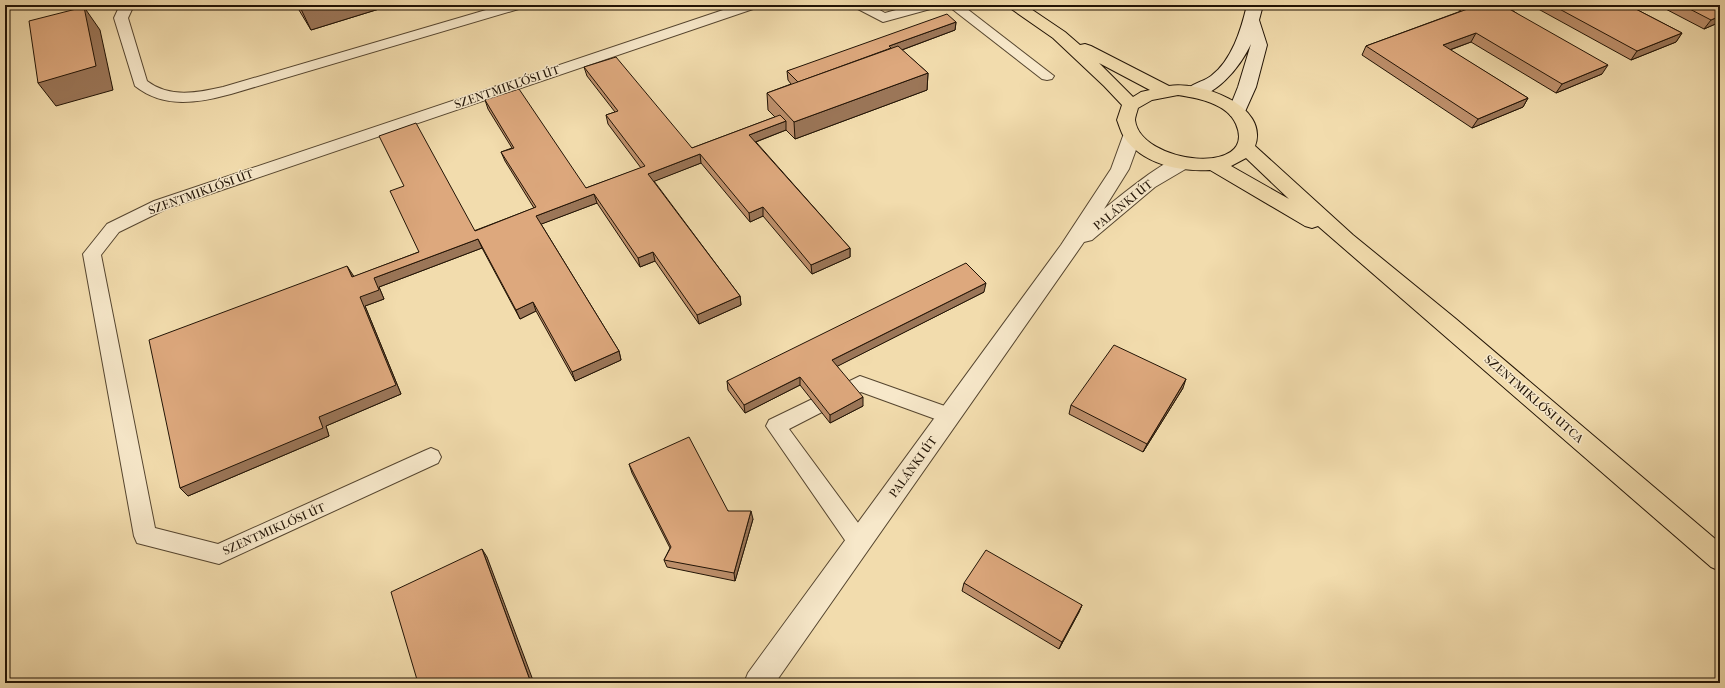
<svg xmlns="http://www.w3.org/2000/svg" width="1725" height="688" viewBox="0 0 1725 688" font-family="'IM FELL French Canon',serif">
<rect width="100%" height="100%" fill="#f2dcad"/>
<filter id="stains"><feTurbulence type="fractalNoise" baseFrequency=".005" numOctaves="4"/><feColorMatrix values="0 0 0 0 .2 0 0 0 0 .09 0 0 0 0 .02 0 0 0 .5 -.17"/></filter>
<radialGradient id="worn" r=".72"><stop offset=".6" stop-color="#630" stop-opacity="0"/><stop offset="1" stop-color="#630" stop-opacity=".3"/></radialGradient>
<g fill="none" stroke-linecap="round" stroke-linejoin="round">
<!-- service casing -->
<g stroke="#55452f" stroke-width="2">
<g id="service">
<path d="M 120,5 L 134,5 L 128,18 L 147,81 C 169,98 197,93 223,87 L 503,5 L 524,5 L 522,8 L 231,94 C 198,103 164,109 135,86 L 114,18 Z"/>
<path d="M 738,5 L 758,5 L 756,8 L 166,209 L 119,232 L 101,255 L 155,528 L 218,544 L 424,451 L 431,448 L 438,451 L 441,457 L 438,463 L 219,564 L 137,543 L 134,536 L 83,254 L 107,224 L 154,201 Z"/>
<path d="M 854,5 L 871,5 L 885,13 L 914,5 L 936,5 L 934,8 L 883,22 L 856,8 Z"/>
<path d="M 947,5 L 962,5 L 1054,76 L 1052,79 L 1047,80 L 1042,79 Z"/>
<path d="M 860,376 L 956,410 L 959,416 L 956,422 L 949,424 L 861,392 L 789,429 L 867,535 L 870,542 L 867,549 L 859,552 L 851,549 L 766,426 L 769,420 Z"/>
</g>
</g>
<!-- tertiary casing -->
<g stroke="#55452f" stroke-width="2">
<path id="tertiary" d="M 1132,130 L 1138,132 L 1141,136 L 1129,169 L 1104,209 C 1118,198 1167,157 1182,157 C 1185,157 1187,158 1189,159 L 1191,163 L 1189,167 L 1155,187 L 1092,240 L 1084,242 L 775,683 L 744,683 L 748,673 L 1061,245 L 1111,169 L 1123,136 L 1126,132 Z"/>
</g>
<!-- secondary casing -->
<g stroke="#211305" stroke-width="2">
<path id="secondary" d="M 1247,5 L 1263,5 L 1259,20 L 1267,45 L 1256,87 L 1243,116 L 1237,117 L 1231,116 L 1228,112 L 1238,87 L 1251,44 C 1241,65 1214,102 1187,96 L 1184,92 C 1190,84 1203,82 1211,76 C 1232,60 1241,30 1247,5 Z"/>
</g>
<!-- primary casing -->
<g stroke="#211305" stroke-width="2">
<path id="primary" d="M 1007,5 L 1025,5 L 1065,32 L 1080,45 L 1085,44 L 1091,46 L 1169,86 C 1199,81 1270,105 1255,146 L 1353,235 L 1456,319 L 1720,543 L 1720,571 L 1711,567 L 1318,226 L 1312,228 L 1305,226 L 1210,170 C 1180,172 1142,164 1124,137 C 1121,132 1119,125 1117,120 L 1122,105 L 1104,86 L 1053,38 L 1010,8 ZM 1099,63 L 1150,90 L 1141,92 L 1133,97 ZM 1178,95 C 1197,98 1227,103 1236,124 C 1259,177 1140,164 1135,120 C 1135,117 1137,112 1138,108 L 1152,100 ZM 1246,158 L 1289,199 L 1231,166 Z"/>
</g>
<!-- service -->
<use href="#service" fill="#f7e8ca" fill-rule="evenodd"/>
<!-- tertiary -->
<use href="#tertiary" fill="#f7e8ca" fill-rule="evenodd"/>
<!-- secondary -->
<use href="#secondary" fill="#f7e8ca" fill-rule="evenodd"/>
<!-- primary -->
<use href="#primary" fill="#f2dcad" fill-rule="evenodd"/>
</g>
<!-- wall -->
<g fill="#be906c" stroke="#211305">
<path d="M 296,5 L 392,5 L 311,30 Z"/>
<path d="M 1450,5 L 1526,5 L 1512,10 L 1602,74 L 1556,93 L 1471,42 L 1450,50 L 1528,98 L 1523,107 L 1472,128 L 1362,55 L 1366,46 L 1461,11 Z"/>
<path d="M 1531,5 L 1628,5 L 1682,33 L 1676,42 L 1631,60 Z"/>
<path d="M 1658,5 L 1720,5 L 1720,22 L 1704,29 Z"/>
<path d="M 956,22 L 955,30 L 902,50 L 928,73 L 927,90 L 795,139 L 786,130 L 756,142 L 850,248 L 850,257 L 812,274 L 763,216 L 750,222 L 701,163 L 654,181 L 740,296 L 741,305 L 699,324 L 655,261 L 640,267 L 597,203 L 541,224 L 619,351 L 621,360 L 575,381 L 536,311 L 520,319 L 482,248 L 379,287 L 384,299 L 365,306 L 401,394 L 326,426 L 329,436 L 188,496 L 353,275 L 353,277 L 534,208 L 505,161 L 501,152 L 512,148 L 488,109 L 485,100 L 586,188 L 641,168 L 608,124 L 606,115 L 615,112 L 587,76 L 584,67 L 692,148 L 775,117 L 768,110 L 767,93 L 791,84 L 788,80 L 787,71 Z"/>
<path d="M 984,292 L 837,366 L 863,406 L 830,423 L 800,385 L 745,413 L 728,390 L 727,381 Z"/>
<path d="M 1183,388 L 1143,452 L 1069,414 L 1071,405 Z"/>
<path d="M 629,464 L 728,511 L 753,519 L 735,581 L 667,567 L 664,560 L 670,548 L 632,473 Z"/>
<path d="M 964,583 L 1082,605 L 1079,612 L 1059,649 L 962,591 Z"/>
</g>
<!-- shaded-wall -->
<g fill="#9b7658" stroke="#211305">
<path d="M 305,5 L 392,5 L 311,30 L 300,7 Z"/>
<path d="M 1507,5 L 1526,5 L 1499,15 L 1504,6 Z"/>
<path d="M 84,7 L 100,30 L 113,90 L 56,106 L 38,83 Z"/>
<path d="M 1720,16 L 1720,22 L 1704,29 L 1711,20 Z"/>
<path d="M 956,22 L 955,30 L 888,55 L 889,46 Z"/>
<path d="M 1476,33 L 1471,42 L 1438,54 L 1443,45 Z"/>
<path d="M 1682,33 L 1676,42 L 1631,60 L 1637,51 Z"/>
<path d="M 1608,65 L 1602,74 L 1556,93 L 1562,84 Z"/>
<path d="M 928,73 L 927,90 L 795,139 L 794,122 Z"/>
<path d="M 1528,98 L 1523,107 L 1472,128 L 1478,119 Z"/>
<path d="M 786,121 L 786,130 L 750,144 L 749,135 Z"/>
<path d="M 700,154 L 701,163 L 650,183 L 648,174 Z"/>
<path d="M 594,194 L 597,203 L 539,225 L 536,216 Z"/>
<path d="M 763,207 L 763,216 L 750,222 L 749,213 Z"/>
<path d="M 478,239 L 482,248 L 379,287 L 384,299 L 365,306 L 401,394 L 326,426 L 329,436 L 188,496 L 180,488 L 319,417 L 360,297 L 374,278 Z"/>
<path d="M 850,248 L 850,257 L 812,274 L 811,265 Z"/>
<path d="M 653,252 L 655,261 L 640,267 L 638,258 Z"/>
<path d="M 347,266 L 353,275 L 357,286 L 352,277 Z"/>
<path d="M 986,283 L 984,292 L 832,369 L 832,360 Z"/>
<path d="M 740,296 L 741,305 L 699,324 L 697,315 Z"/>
<path d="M 533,302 L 536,311 L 520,319 L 516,310 Z"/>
<path d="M 619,351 L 621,360 L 575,381 L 572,372 Z"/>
<path d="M 800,377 L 800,385 L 745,413 L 744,405 Z"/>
<path d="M 1186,379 L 1183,388 L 1143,452 L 1147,444 Z"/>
<path d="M 863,397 L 863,406 L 830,423 L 830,415 Z"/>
<path d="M 751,511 L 753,519 L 735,581 L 734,573 Z"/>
<path d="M 482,549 L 487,557 L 534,683 L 531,683 Z"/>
<path d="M 1082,605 L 1079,612 L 1059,649 L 1062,642 Z"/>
</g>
<!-- building -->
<g fill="#dda87d" stroke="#211305">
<path d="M 299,5 L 305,5 L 300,7 Z"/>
<path d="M 1469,5 L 1507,5 L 1504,6 L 1608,65 L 1562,84 L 1476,33 L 1443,45 L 1528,98 L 1478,119 L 1366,46 L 1473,7 Z"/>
<path d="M 1552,5 L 1628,5 L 1682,33 L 1637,51 Z"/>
<path d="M 1682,5 L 1720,5 L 1720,16 L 1711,20 Z"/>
<path d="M 84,7 L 96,66 L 38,83 L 29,21 Z"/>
<path d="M 947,14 L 956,22 L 889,46 L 891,48 L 798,82 L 787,71 Z"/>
<path d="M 898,46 L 928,73 L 794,122 L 767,93 Z"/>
<path d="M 616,57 L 692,148 L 780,115 L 786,121 L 749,135 L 850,248 L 811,265 L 763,207 L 749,213 L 700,154 L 648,174 L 740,296 L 697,315 L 653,252 L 638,258 L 594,194 L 536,216 L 619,351 L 572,372 L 533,302 L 516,310 L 478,239 L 374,278 L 379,290 L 360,297 L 396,385 L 319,417 L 323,428 L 180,488 L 149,340 L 347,266 L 352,277 L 419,252 L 390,191 L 404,186 L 379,136 L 416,123 L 475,231 L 536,207 L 501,152 L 514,148 L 485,100 L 519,89 L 586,188 L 645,166 L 606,115 L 618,111 L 584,67 Z"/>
<path d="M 966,263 L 986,283 L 832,360 L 863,397 L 830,415 L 800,377 L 744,405 L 727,381 Z"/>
<path d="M 1114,345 L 1186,379 L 1147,444 L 1071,405 Z"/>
<path d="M 689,437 L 728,511 L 751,511 L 734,573 L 664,560 L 671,547 L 629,464 Z"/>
<path d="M 482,549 L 531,683 L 418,683 L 391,592 Z"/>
<path d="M 986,550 L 1082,605 L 1062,642 L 964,583 Z"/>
</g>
<g text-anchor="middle" stroke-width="3" stroke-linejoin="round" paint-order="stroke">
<!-- street labels -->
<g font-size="12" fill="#211305" stroke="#f7e8ca">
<text transform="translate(507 87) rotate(-19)" y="4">SZENTMIKLÓSI ÚT</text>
<text transform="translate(201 192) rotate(-20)" y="4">SZENTMIKLÓSI ÚT</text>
<text transform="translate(1123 205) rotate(-39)" y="4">PALÁNKI ÚT</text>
<text transform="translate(1534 399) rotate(41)" y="4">SZENTMIKLÓSI UTCA</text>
<text transform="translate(913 467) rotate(-54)" y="4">PALÁNKI ÚT</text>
<text transform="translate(274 529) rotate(-24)" y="4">SZENTMIKLÓSI ÚT</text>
</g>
</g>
<!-- margin -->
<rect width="1725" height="688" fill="none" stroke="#f2dcad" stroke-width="20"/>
<rect x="6" y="6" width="1713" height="676" fill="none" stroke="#211305" stroke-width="2"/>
<rect x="10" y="10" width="1705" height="668" fill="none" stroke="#211305"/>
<rect width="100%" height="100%" filter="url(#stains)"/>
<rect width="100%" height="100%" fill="url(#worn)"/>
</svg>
